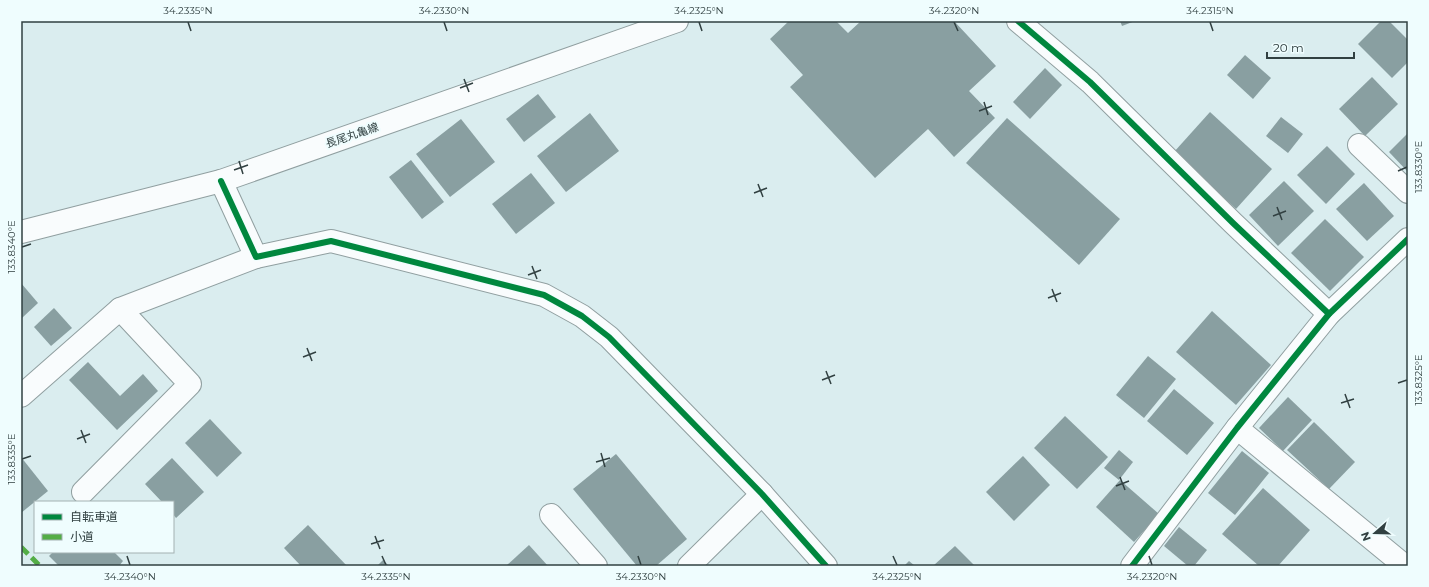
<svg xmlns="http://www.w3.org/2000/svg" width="1429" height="587" viewBox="0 0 1429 587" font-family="Montserrat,'Noto Sans JP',sans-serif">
<rect width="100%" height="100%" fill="#daedef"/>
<!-- building -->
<g fill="#899fa1">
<path d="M 789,21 L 836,21 L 848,33 L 861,21 L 954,21 L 996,66 L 969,91 L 995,118 L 954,157 L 928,129 L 875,178 L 790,87 L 803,75 L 770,39 Z"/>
<path d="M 1120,21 L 1135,21 L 1122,26 Z"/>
<path d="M 1381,21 L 1389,21 L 1408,40 L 1408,62 L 1392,78 L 1358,44 Z"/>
<path d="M 1245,55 L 1271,78 L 1253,99 L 1227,75 Z"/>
<path d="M 1045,68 L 1062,85 L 1030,119 L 1013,102 Z"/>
<path d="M 1372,77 L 1398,104 L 1365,136 L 1339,109 Z"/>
<path d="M 538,94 L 556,117 L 524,142 L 506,119 Z"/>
<path d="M 1210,112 L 1272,169 L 1236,209 L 1174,152 Z"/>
<path d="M 590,113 L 619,151 L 566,192 L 537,156 Z"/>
<path d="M 1281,117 L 1303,134 L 1288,153 L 1266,136 Z"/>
<path d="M 1007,118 L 1120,219 L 1079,265 L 966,163 Z"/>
<path d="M 461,119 L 495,162 L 450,197 L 416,154 Z"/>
<path d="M 1408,133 L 1408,172 L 1389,152 Z"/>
<path d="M 1327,146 L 1355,174 L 1326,204 L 1297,175 Z"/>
<path d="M 411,160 L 444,202 L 422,219 L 389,177 Z"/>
<path d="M 531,173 L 555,203 L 516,234 L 492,204 Z"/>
<path d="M 1284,181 L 1314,211 L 1278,246 L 1249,215 Z"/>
<path d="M 1364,183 L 1394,216 L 1367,241 L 1336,209 Z"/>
<path d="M 1325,219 L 1364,257 L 1330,291 L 1291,253 Z"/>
<path d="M 21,283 L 38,303 L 22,318 L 21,317 Z"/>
<path d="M 54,308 L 72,328 L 51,346 L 34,327 Z"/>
<path d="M 1212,311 L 1271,365 L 1236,405 L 1176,352 Z"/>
<path d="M 1148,356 L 1176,379 L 1144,418 L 1116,395 Z"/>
<path d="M 88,362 L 120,396 L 143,374 L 158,391 L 117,430 L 69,380 Z"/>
<path d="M 1174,389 L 1214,423 L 1187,455 L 1147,421 Z"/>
<path d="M 1288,397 L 1312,420 L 1283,451 L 1259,428 Z"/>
<path d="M 1065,416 L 1108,457 L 1077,489 L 1034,448 Z"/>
<path d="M 210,419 L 242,453 L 217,477 L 185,443 Z"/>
<path d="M 1314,422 L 1355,462 L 1329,489 L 1287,450 Z"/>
<path d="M 1119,450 L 1133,462 L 1119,480 L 1104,468 Z"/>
<path d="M 1242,451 L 1269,473 L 1235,515 L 1208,493 Z"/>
<path d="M 616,454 L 687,539 L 656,566 L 637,566 L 573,489 Z"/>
<path d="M 1023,456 L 1050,485 L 1014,521 L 986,492 Z"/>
<path d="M 21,457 L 48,491 L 21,513 Z"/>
<path d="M 172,458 L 204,492 L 176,518 L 173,514 L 173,502 L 162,502 L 145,484 Z"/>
<path d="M 1120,480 L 1159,514 L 1134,542 L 1096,507 Z"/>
<path d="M 1263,488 L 1310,530 L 1278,566 L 1259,566 L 1222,534 Z"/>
<path d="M 308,525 L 347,566 L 301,566 L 284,548 Z"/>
<path d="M 1179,527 L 1207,550 L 1194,566 L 1188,566 L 1164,546 Z"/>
<path d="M 529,545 L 548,566 L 506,566 Z"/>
<path d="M 955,546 L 975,566 L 933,566 Z"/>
<path d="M 53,552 L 114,552 L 123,561 L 119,566 L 59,566 L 49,556 Z"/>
<path d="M 383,560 L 389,566 L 377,566 Z"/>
<path d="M 909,561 L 915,566 L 904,566 Z"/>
</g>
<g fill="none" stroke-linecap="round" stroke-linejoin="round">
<!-- minor casing -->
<g stroke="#909fa0" stroke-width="24">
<g id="minor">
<path d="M 1018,21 L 1090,82 L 1233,223 L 1329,314"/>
<path d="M 1359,145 L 1408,192"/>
<path d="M 221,181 L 256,257 L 331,241 L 544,295 L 582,316 L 609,337 L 762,494 L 826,566"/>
<path d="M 21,396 L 120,309 L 256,257"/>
<path d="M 1237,428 L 1405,566"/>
<path d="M 83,492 L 190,384 L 120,309"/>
<path d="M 551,515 L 596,566"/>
<path d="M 689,566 L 762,494"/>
<path d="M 1132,566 L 1237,428 L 1329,314 L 1408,239"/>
</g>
</g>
<!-- major casing -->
<g stroke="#909fa0" stroke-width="24">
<path id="major" d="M 21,232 L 221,181 L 677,21"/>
</g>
<!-- minor -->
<use href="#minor" stroke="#f9fcfd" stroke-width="22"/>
<!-- major -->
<use href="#major" stroke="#f9fcfd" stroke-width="22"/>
<!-- quiet -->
<path stroke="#54ad46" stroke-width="5" stroke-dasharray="10 5" stroke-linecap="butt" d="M 21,547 L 40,566"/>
<!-- cycleway casing -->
<g stroke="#effdfe" stroke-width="8">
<g id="cycleway">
<path d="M 1018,21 L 1090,82 L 1233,223 L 1329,314"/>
<path d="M 221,181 L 256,257 L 331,241 L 544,295 L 582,316 L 609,337 L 762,494 L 826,566"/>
<path d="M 1132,566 L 1237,428 L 1329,314 L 1408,239"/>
</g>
</g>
<!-- cycleway -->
<use href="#cycleway" stroke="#00873e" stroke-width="6"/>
</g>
<!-- ticks -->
<path fill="none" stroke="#314041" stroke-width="1.5" d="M 188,22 L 191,31M 444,22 L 447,31M 699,22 L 702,31M 954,22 L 958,31M 1210,22 L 1213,31M 464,79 L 469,92M 460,88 L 473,83M 984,102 L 988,115M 979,111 L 992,106M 239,161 L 243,174M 234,170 L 248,165M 1398,171 L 1407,167M 758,184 L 763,197M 754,193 L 767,188M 1277,207 L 1282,220M 1273,216 L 1286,211M 22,247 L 31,244M 532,266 L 537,279M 528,275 L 541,270M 1052,289 L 1057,302M 1048,298 L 1061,293M 307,348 L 312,361M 303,357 L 316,352M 826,371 L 831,384M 822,380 L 835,375M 1398,383 L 1407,380M 1345,394 L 1350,408M 1341,403 L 1354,399M 81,430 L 86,443M 77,439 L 90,434M 601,453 L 605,467M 22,459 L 31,456M 596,462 L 610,458M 1120,477 L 1125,490M 1116,486 L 1129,481M 375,536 L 380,549M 371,544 L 384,540M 127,556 L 130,565M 382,556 L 386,565M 638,556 L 641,565M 893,556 L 897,565M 1149,556 L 1152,565"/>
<g text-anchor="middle" stroke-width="4" stroke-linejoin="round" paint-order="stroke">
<!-- street labels -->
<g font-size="11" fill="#314041" stroke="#effdfe">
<text transform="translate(352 135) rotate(-19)" y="4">長尾丸亀線</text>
</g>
</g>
<!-- border -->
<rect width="1429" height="587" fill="none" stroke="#effdfe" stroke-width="44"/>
<!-- legend -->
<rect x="34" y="501" width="140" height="52" fill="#effdfe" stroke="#a3b1b2"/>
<rect x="42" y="514" width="20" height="6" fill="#00873e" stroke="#a3b1b2"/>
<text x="70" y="521" font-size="12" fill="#314041">自転車道</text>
<rect x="42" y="534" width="20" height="6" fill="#54ad46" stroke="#a3b1b2"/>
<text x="70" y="541" font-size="12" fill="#314041">小道</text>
<!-- north arrow -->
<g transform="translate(1375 533) rotate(250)" stroke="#effdfe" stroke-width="3" paint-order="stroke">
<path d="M0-3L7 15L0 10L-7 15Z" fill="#314041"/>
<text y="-6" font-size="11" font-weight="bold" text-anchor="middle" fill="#314041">N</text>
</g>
<!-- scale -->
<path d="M1267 52v6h87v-6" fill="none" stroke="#314041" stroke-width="2"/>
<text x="1273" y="52" font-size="12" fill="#314041" stroke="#effdfe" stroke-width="3" paint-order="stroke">20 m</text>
<rect x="22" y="22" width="1385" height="543" fill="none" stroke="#314041" stroke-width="1.5"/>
<g font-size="10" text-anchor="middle" fill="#314041">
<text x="188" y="14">34.2335°N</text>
<text x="444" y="14">34.2330°N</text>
<text x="699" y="14">34.2325°N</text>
<text x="954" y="14">34.2320°N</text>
<text x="1210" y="14">34.2315°N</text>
<text transform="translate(1418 167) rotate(-90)" y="4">133.8330°E</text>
<text transform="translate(11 247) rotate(-90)" y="4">133.8340°E</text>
<text transform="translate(1418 380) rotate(-90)" y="4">133.8325°E</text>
<text transform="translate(11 459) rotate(-90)" y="4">133.8335°E</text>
<text x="130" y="580">34.2340°N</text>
<text x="386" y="580">34.2335°N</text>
<text x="641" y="580">34.2330°N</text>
<text x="897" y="580">34.2325°N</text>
<text x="1152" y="580">34.2320°N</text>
</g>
</svg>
